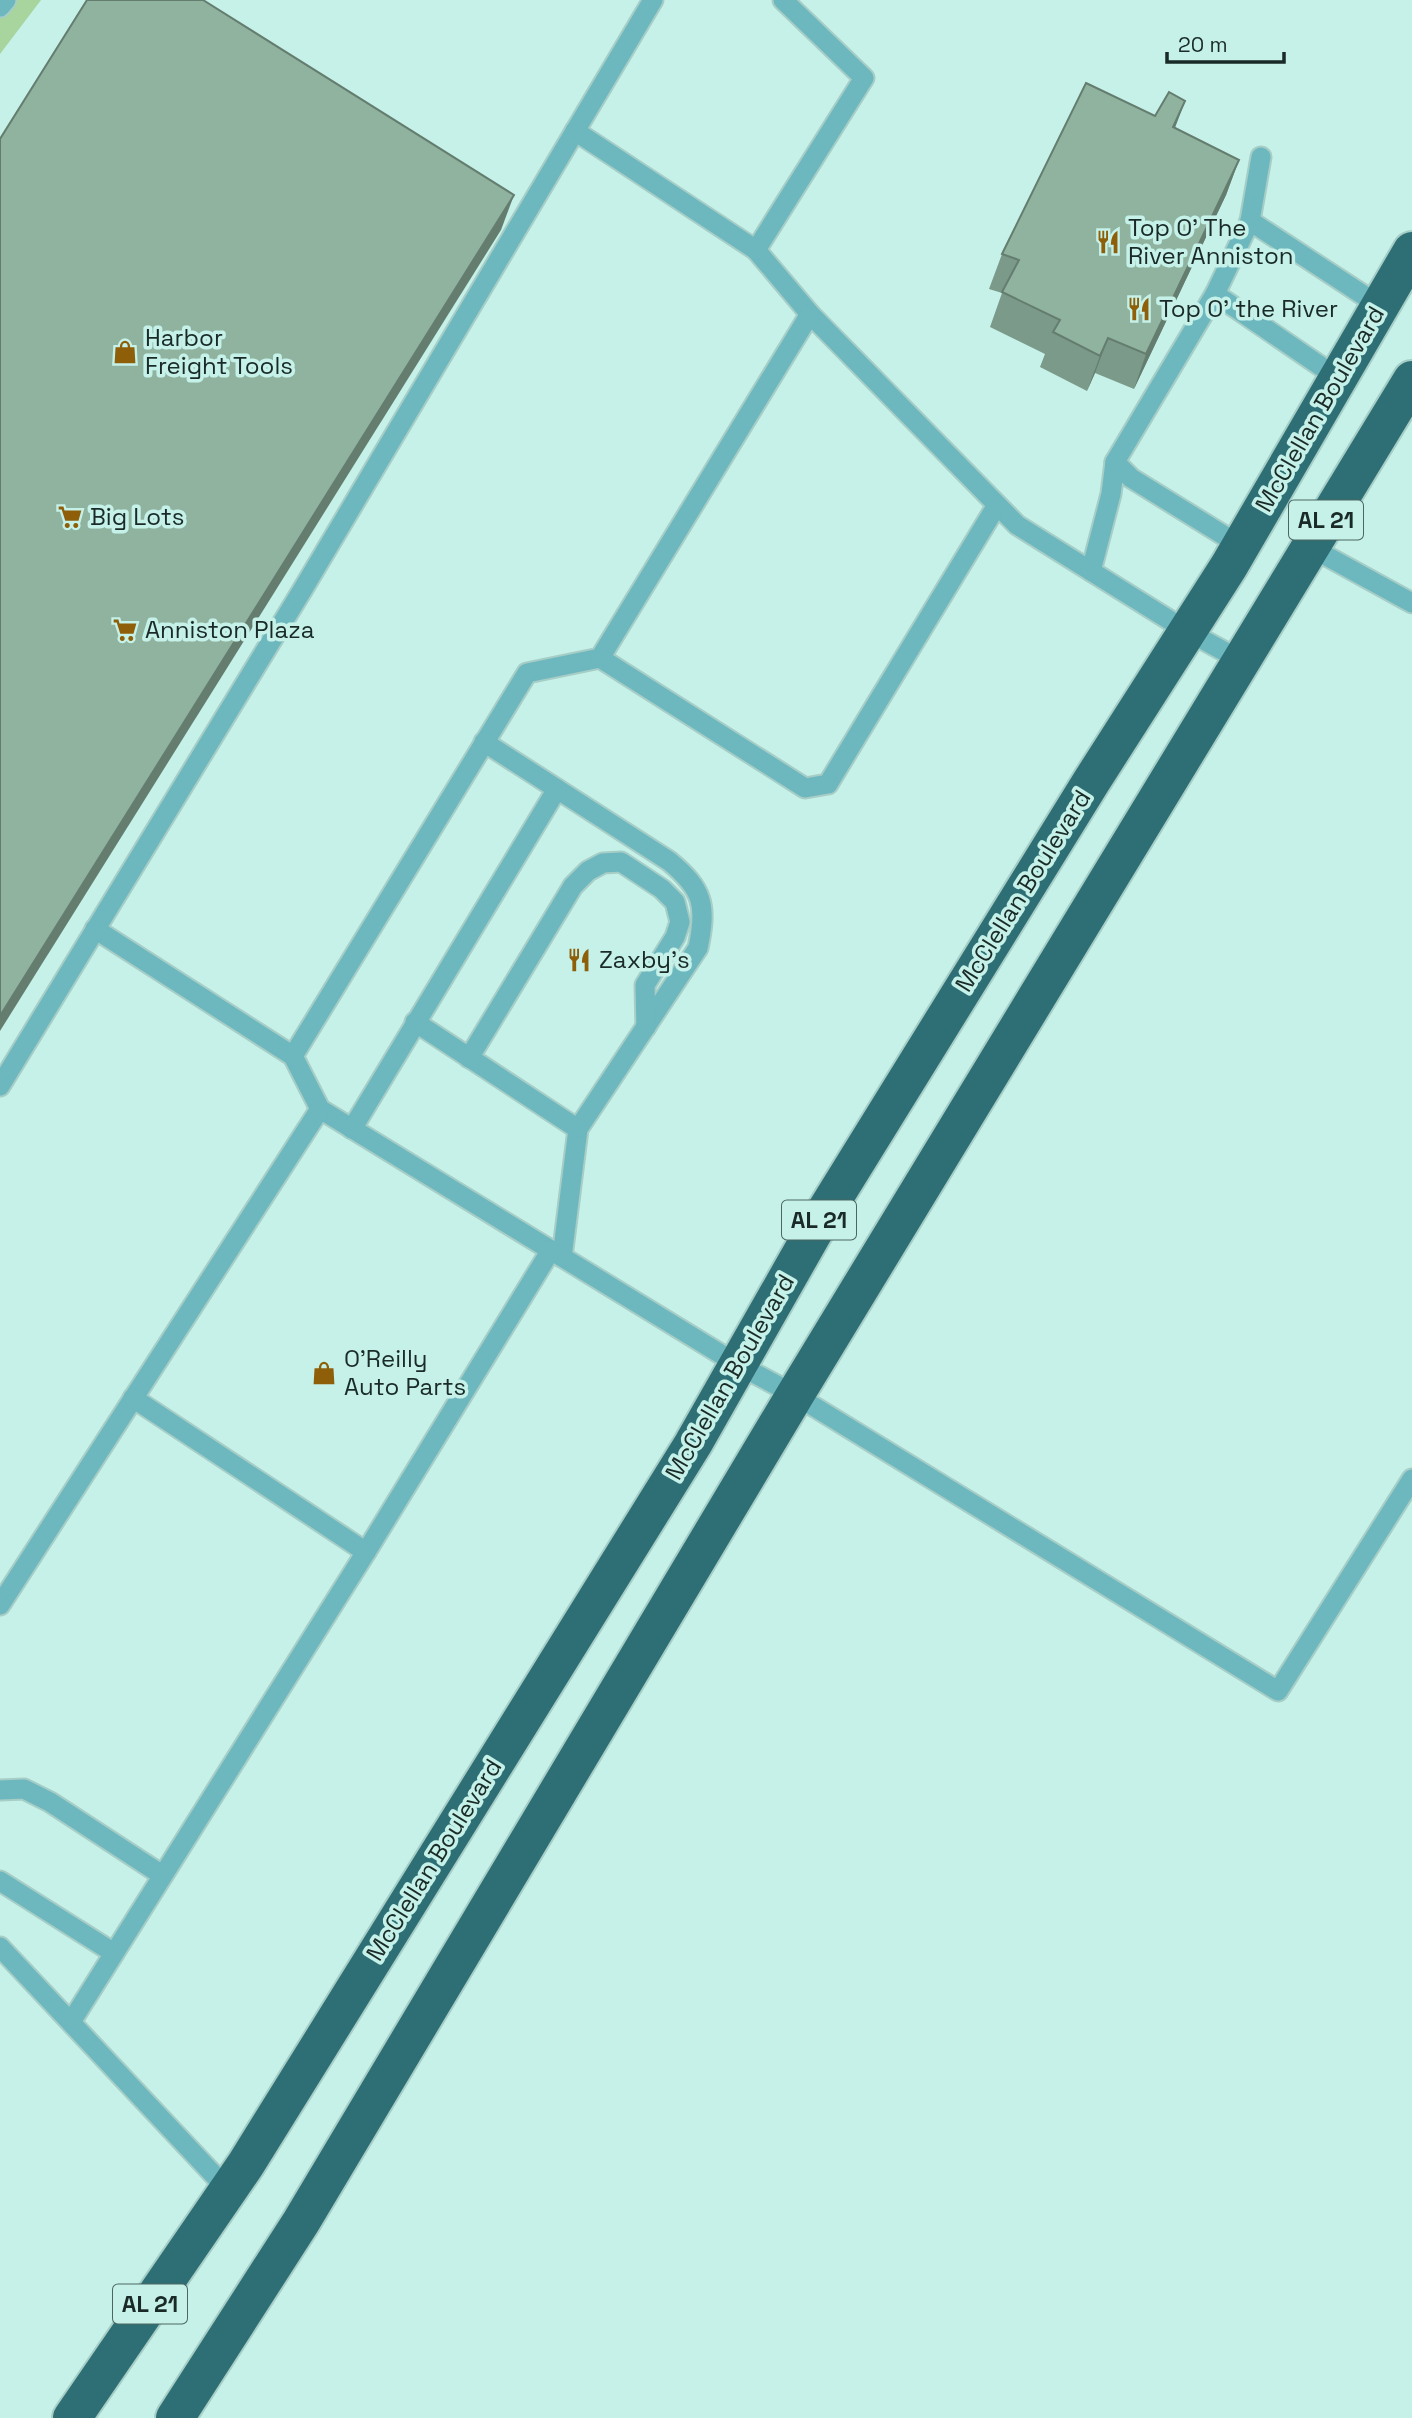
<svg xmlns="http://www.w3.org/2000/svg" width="1412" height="2418" viewBox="0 0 1412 2418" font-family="'Space Grotesk',sans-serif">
<rect width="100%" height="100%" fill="#c5f1e9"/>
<!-- green -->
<path fill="#a8d49d" d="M 0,0 L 41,0 L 0,54 Z"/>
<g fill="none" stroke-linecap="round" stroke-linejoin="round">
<!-- lane casing -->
<g stroke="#a6cdc6" stroke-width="23">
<g id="lane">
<path d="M 783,0 L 864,78 L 756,250 L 810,314 L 1017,525 L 1187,631 L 1240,660"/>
<path d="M 0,7 L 6,0"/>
<path d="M 575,131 L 756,250"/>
<path d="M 1250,221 L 1380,306"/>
<path d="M 1215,294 L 1338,378"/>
<path d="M 810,314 L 600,658 L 527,673 L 293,1056 L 320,1109 L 737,1364 L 795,1395 L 1278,1691 L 1412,1479"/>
<path d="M 1115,462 L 1215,294 L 1250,221 L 1261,157"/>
<path d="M 1310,547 L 1412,603"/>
<path d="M 1091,571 L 1111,494 L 1115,462 L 1131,478 L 1241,546"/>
<path d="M 600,658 L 805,788 L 828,784 L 997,505"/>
<path d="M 484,742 L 669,861 C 703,889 707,905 698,948 L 578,1129 L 562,1257"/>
<path d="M 95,929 L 293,1056"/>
<path d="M 415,1022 L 578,1129"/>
<path d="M 469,1058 L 573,886 L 588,871 L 603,863 L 621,862 L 662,889 L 675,902 L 680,922 L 675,937 L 645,985 L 646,1027"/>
<path d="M 0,1086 L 303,589 L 653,0"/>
<path d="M 352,1129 L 557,789"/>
<path d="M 366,1552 L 551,1250"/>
<path d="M 0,1605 L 320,1109"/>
<path d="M 0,1790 L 24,1789 L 50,1802 L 162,1875"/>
<path d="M 0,1881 L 114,1953"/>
<path d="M 0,1947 L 228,2190"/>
<path d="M 71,2022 L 366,1552 L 133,1398"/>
</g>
</g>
<!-- highway casing -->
<g stroke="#a6cdc6" stroke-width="42">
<g id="highway">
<path d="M 72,2418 L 246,2164 L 693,1444 L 822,1217 L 1091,782 L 1229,566 L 1412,251"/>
<path d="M 175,2418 L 301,2222 L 795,1395 L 1412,380"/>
</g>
</g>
<!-- lane -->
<use href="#lane" stroke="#6db7bf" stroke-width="19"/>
<!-- highway -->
<use href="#highway" stroke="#2e6f75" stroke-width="38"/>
</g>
<!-- wall -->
<path fill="#7b9a89" d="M 1175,128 L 1239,160 L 1226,195 L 1134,389 L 1095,373 L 1087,391 L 1040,367 L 1045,354 L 990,327 L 1002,293 L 989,289 L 1002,254 Z"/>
<!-- shaded-wall -->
<g fill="#647d6f">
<path d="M 1185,101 L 1172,136 L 1173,127 Z"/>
<path d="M 1239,160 L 1226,195 L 1134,389 L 1146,354 Z"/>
<path d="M 514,195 L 501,230 L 0,1031 L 0,1016 Z"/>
<path d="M 1108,338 L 1095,373 L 1087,391 L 1100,356 Z"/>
</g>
<!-- building -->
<g fill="#8fb39f" stroke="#647d6f" stroke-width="2">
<path d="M 87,0 L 203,0 L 514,195 L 0,1016 L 0,139 Z"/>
<path d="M 1086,83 L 1155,116 L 1169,92 L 1185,101 L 1173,127 L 1239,160 L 1146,354 L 1108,338 L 1100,356 L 1053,332 L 1060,320 L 1002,292 L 1019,260 L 1002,254 Z"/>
</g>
<!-- icons -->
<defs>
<g id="restaurant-bare" transform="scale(1.89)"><path d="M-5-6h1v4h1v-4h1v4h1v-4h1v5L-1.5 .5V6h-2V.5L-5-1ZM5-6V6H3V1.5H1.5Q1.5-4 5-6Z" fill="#8e5f08" stroke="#c5f1e9" stroke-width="2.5" paint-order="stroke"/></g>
<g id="shop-bare" transform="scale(1.89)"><path d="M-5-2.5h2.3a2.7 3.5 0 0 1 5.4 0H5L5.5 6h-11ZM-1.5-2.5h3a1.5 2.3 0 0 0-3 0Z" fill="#8e5f08" stroke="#c5f1e9" stroke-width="2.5" paint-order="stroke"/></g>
<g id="supermarket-bare" transform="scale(1.89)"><path d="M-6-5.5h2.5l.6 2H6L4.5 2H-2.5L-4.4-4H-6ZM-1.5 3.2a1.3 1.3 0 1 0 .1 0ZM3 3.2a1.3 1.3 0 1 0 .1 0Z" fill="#8e5f08" stroke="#c5f1e9" stroke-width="2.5" paint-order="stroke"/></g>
</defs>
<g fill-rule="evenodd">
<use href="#restaurant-bare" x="1108" y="242"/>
<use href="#restaurant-bare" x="1139" y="309"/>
<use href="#shop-bare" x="125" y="352"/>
<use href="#supermarket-bare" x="70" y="517"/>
<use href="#supermarket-bare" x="125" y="630"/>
<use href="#restaurant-bare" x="579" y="960"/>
<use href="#shop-bare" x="324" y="1373"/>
</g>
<g text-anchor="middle" stroke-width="7" stroke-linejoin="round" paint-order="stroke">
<!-- shield labels -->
<g fill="#c5f1e9" stroke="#4d6661" stroke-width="2">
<rect x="1289" y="500.5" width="74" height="39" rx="5"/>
<rect x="782" y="1200.5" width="74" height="39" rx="5"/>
<rect x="113" y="2284.5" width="74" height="39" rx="5"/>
</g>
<g font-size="23" font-weight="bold" fill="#192a27">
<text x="1326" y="528">AL 21</text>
<text x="819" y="1228">AL 21</text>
<text x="150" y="2312">AL 21</text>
</g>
<!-- poi labels -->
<g font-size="24" fill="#192a27" stroke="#c5f1e9" text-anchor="start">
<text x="1128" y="236">Top O' The<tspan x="1128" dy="28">River Anniston</tspan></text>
<text x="1159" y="317">Top O' the River</text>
<text x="145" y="346">Harbor<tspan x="145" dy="28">Freight Tools</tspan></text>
<text x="90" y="525">Big Lots</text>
<text x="145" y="638">Anniston Plaza</text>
<text x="599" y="968">Zaxby's</text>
<text x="344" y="1367">O'Reilly<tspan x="344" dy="28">Auto Parts</tspan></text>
</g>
<!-- street labels -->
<g font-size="24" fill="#192a27" stroke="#c5f1e9">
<text transform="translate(1320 409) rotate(-60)" y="8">McClellan Boulevard</text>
<text transform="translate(1023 891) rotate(-58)" y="8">McClellan Boulevard</text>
<text transform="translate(730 1377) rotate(-60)" y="8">McClellan Boulevard</text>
<text transform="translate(434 1860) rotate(-58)" y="8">McClellan Boulevard</text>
</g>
</g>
<!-- scale -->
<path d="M1167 52v10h117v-10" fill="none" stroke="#192a27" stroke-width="3.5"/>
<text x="1178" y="52" font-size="21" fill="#192a27" stroke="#c5f1e9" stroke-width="5" paint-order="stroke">20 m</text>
</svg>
